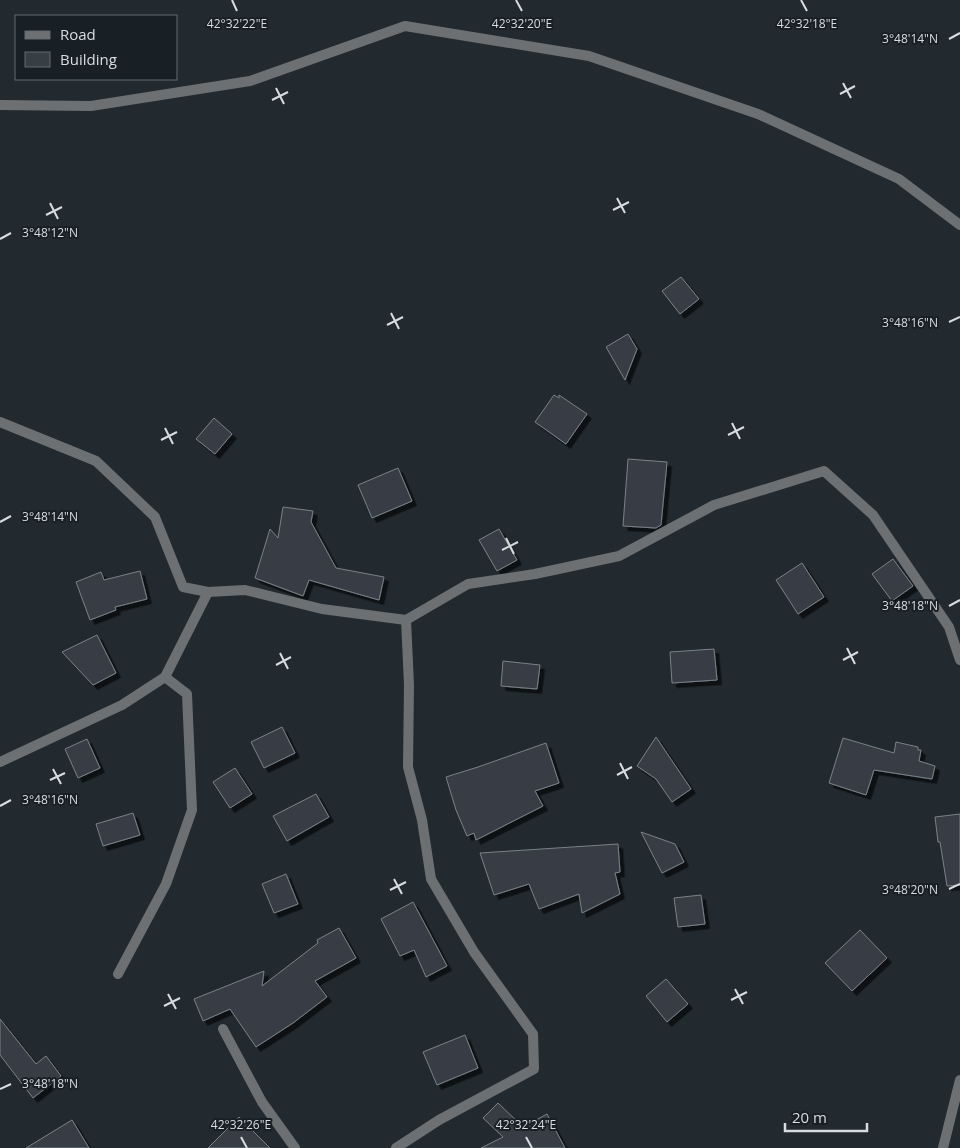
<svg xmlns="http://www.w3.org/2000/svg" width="960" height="1148" viewBox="0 0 960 1148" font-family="'Open Sans',sans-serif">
<defs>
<filter id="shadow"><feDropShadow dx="4.5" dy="4.5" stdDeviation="0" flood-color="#0009"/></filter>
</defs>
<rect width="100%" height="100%" fill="#222a2f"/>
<!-- building -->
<g fill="#373e44" stroke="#798288" filter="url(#shadow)">
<path d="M 681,277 L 699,299 L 680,314 L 662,291 Z"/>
<path d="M 628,334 L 637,349 L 625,380 L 606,347 Z"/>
<path d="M 554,395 L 559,398 L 559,395 L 587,414 L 566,444 L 535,422 Z"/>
<path d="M 214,418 L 232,434 L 215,454 L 196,439 Z"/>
<path d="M 628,459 L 667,462 L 661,525 L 656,528 L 623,526 Z"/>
<path d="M 398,468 L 412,501 L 372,518 L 358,485 Z"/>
<path d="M 283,507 L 313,511 L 311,522 L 336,568 L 384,577 L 379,600 L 309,580 L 303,596 L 255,578 L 270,529 L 278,538 Z"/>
<path d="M 499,529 L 517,560 L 497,571 L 479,540 Z"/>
<path d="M 893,559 L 913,586 L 892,601 L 872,574 Z"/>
<path d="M 802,563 L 824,597 L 798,614 L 776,580 Z"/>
<path d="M 140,571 L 147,599 L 115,607 L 116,610 L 90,620 L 76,582 L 101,572 L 104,580 Z"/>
<path d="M 97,635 L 116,673 L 93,685 L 62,652 Z"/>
<path d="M 714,649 L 717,680 L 672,683 L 670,652 Z"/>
<path d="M 503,661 L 540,665 L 537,689 L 501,686 Z"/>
<path d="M 282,727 L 295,753 L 264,768 L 251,742 Z"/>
<path d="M 656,737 L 691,789 L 672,802 L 656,779 L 637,766 Z"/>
<path d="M 843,738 L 894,753 L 896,742 L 918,747 L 918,750 L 921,750 L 919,761 L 935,766 L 932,779 L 874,770 L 866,795 L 829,783 Z"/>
<path d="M 87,739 L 100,768 L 78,778 L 65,749 Z"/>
<path d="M 546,743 L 559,783 L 535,791 L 543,806 L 476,840 L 474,833 L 467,836 L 456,810 L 446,777 L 478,767 Z"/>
<path d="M 235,768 L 252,794 L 230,808 L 213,782 Z"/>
<path d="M 316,794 L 329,817 L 287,841 L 273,816 Z"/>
<path d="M 133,813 L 140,835 L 103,846 L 96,824 Z"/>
<path d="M 960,814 L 960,885 L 947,886 L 940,842 L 938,842 L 935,817 Z"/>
<path d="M 641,832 L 675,844 L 684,862 L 662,873 Z"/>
<path d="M 618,844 L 620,872 L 615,873 L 620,894 L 582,913 L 579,894 L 539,909 L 529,884 L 494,895 L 480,853 Z"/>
<path d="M 286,874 L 298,904 L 274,913 L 262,884 Z"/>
<path d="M 701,895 L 705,924 L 678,927 L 674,898 Z"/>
<path d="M 413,902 L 447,966 L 426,977 L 414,950 L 400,956 L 381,919 Z"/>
<path d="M 339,928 L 356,958 L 315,981 L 327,997 L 293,1023 L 256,1047 L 230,1009 L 203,1021 L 194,999 L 264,971 L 262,986 L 318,943 L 317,940 Z"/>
<path d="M 860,930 L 887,958 L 852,991 L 825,963 Z"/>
<path d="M 666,979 L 688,1004 L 667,1022 L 646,996 Z"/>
<path d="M 0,1019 L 36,1064 L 46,1056 L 61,1076 L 33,1098 L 0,1055 Z"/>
<path d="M 465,1035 L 478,1068 L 437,1085 L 423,1052 Z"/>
<path d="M 498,1103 L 523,1127 L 547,1114 L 565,1148 L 481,1148 L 503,1137 L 483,1118 Z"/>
<path d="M 239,1117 L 270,1148 L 208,1148 Z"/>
<path d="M 72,1120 L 89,1148 L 26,1148 Z"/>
</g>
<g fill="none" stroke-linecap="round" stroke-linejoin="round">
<!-- minor -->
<g stroke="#6d7073" stroke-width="10">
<path d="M 0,105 L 91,106 L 250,81 L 405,26 L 589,56 L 758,114 L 899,179 L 960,225"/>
<path d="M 0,422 L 96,461 L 155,517 L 183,587 L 208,592 L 245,590 L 322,609 L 406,620 L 468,584 L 535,574 L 619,556 L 714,505 L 824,471 L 873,515 L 949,627 L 960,660"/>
<path d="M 0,762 L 122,705 L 165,677 L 208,592"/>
<path d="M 118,974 L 166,884 L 192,810 L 187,694 L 165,677"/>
<path d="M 223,1029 L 262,1102 L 295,1148"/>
<path d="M 396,1148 L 439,1120 L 534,1069 L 533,1034 L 474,952 L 431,879 L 422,820 L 408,767 L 409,685 L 406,620"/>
<path d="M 943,1148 L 960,1080"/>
</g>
</g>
<!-- ticks -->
<path fill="none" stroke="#d7dce0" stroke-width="2" d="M 232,0 L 237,11M 516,0 L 522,11M 801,0 L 807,11M 949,39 L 960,33M 843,83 L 851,98M 276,88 L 284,104M 840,94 L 855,86M 272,100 L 288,92M 617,198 L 625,213M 50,203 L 58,219M 613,210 L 629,202M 46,215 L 62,207M 0,239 L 11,233M 391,313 L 399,329M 949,322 L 960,317M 387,325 L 403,317M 732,423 L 740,439M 165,428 L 173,444M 728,435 L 744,427M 161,440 L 177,432M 0,522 L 11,516M 506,538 L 514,554M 502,550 L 518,542M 949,606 L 960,600M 847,648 L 855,664M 280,653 L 288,669M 843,660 L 858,652M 276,665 L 291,657M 620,763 L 628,779M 53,769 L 61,784M 617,775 L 632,767M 50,780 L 65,773M 0,806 L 11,800M 394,879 L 402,894M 949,889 L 960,884M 390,890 L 406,882M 735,989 L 743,1004M 168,994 L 176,1009M 731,1000 L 747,992M 164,1006 L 180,998M 0,1089 L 11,1084M 241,1137 L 247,1148M 526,1137 L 532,1148"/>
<g font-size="12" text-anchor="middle" fill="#d7dce0" stroke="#192025" stroke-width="4" stroke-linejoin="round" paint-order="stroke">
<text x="237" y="28">42°32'22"E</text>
<text x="522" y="28">42°32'20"E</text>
<text x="807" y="28">42°32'18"E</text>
<text x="910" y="43">3°48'14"N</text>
<text x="50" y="237">3°48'12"N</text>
<text x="910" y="327">3°48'16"N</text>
<text x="50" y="521">3°48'14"N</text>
<text x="910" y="610">3°48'18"N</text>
<text x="50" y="804">3°48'16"N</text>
<text x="910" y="894">3°48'20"N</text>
<text x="50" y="1088">3°48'18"N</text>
<text x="241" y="1129">42°32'26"E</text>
<text x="526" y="1129">42°32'24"E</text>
</g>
<!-- legend -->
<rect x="15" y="15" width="162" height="65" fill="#192025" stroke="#656b70"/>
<rect x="25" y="31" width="25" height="8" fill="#6d7073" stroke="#656b70"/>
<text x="60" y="40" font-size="15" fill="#d7dce0">Road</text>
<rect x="25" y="52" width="25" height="15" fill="#373e44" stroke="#656b70"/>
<text x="60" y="65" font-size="15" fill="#d7dce0">Building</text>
<!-- scale -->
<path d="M785 1123v8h82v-8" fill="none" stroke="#d7dce0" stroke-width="2.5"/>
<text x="792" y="1123" font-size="15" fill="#d7dce0" stroke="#192025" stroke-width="4" paint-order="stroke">20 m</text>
</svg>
